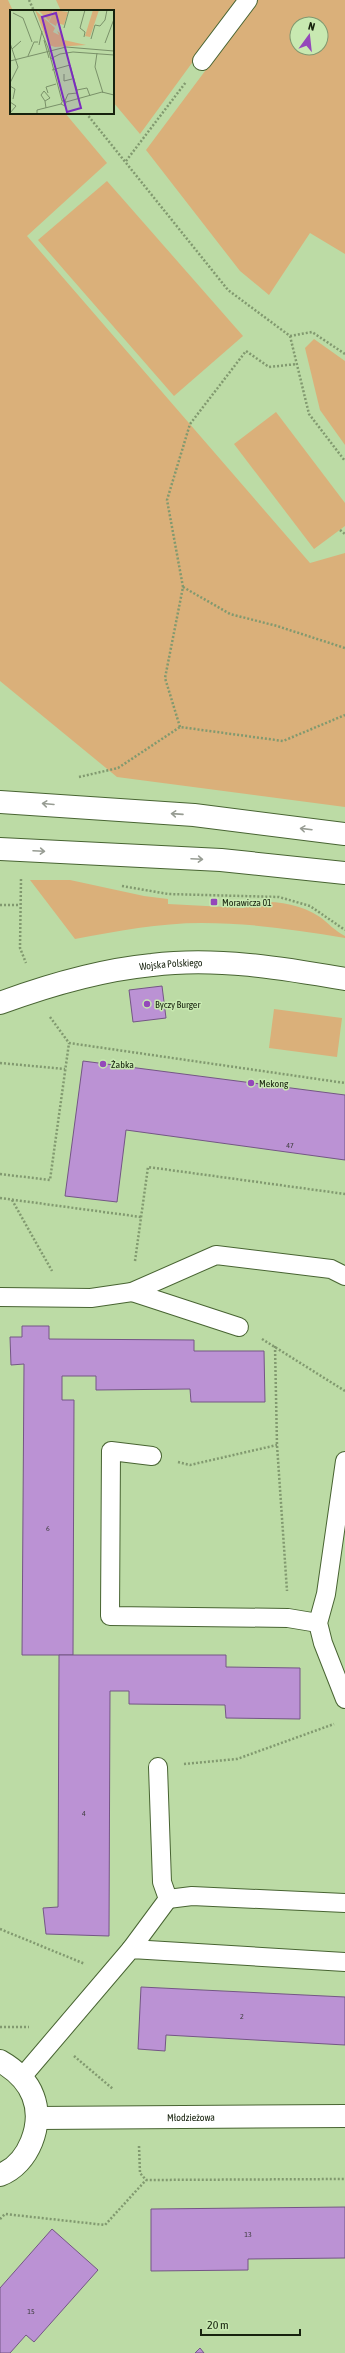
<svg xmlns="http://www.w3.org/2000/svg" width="345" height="2353" viewBox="0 0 345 2353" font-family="'Asap Condensed',sans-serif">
<rect width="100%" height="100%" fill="#bcdba5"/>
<!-- green -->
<g fill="#dab07a" fill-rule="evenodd">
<path d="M 0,0 L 8,0 L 13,11 L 11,11 L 11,113 L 65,113 L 107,163 L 27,236 L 310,563 L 345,553 L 345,807 L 117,777 L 0,681 Z"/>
<path d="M 56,0 L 238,0 L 140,134 L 113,102 L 113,11 L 61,11 Z"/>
<path d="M 258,0 L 345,0 L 345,254 L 310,233 L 269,295 L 240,271 L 146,150 ZM 297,24 L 321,24 L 321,48 L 297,48 Z"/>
<path d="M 107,181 L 243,336 L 174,396 L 38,240 Z"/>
<path d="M 314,339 L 345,361 L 345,445 L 320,410 L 305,348 Z"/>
<path d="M 276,412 L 345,503 L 345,526 L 314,549 L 234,444 Z"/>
<path d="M 30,880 L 70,880 L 144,896 L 168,899 L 168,904 L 244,908 L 244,902 C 271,901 296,901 320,917 C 328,923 335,931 345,936 L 345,938 C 298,930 251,923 202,923 C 159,923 117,931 75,939 Z"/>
<path d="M 274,1009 L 342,1018 L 337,1057 L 269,1048 Z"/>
</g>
<!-- building -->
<g fill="#bb92d4" stroke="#745685">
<path d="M 162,986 L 166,1018 L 133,1022 L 129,990 Z"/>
<path d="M 83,1061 L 345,1095 L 345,1160 L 126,1130 L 117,1202 L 65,1196 Z"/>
<path d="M 22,1326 L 49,1326 L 49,1339 L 194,1340 L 194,1351 L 264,1351 L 265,1402 L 191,1402 L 190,1389 L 96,1390 L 96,1376 L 62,1376 L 62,1400 L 74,1400 L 73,1655 L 22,1655 L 24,1364 L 11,1365 L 10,1337 L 22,1337 Z"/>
<path d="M 59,1655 L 226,1655 L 226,1667 L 300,1668 L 300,1719 L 226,1718 L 225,1705 L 129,1704 L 129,1691 L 110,1691 L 109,1936 L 46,1934 L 43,1908 L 58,1907 Z"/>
<path d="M 141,1987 L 345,1997 L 345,2045 L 166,2035 L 165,2051 L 138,2049 Z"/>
<path d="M 345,2207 L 345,2258 L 248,2259 L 248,2270 L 151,2271 L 151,2209 Z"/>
<path d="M 52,2229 L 98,2270 L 34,2342 L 26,2335 L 10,2353 L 0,2353 L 0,2288 Z"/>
<path d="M 200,2348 L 204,2353 L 195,2353 Z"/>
</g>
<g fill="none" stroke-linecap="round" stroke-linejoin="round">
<!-- service casing -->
<g stroke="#486432" stroke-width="20">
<g id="service">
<path d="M 202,61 L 248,0"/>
<path d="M 132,1292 L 239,1327"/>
<path d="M 0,1297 L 91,1298 L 132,1292 L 216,1255 L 331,1269 L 345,1276"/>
<path d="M 152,1456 L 111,1451 L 110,1616 L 288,1618 L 318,1623"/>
<path d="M 345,1461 L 326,1594 L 318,1623 L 323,1643 L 345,1699"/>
<path d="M 168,1899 L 192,1896 L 345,1903"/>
<path d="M 131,1949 L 168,1899 L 162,1882 L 158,1767"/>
<path d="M 22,2077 L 131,1949 L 345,1962"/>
</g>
</g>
<!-- minor casing -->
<g stroke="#486432" stroke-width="24">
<g id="minor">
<path id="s1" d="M 0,1003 C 49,985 100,970 152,965 C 216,957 282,968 345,979"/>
<path d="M 0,2061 C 14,2069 27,2080 33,2096 C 44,2124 29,2164 0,2175"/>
<path id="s2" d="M 37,2118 L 345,2116"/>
</g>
</g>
<!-- secondary casing -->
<g stroke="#486432" stroke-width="24">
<g id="secondary">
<path d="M 0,802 L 194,815 L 345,834"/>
<path d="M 0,849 L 221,860 L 345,873"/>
</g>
</g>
<!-- path -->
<g stroke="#81996f" stroke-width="2.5" stroke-dasharray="2 2" stroke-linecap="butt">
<path d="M 29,0 L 34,11"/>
<path d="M 86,113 L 228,290 L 290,336 L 309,414 L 345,461"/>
<path d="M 126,161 L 186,82"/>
<path d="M 290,336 L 312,332 L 345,354"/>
<path d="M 340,530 L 345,534"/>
<path d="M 183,587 L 230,614 L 277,626 L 345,648"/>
<path d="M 180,727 L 165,678 L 183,587 L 167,500 L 190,424 L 246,351 L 269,367 L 297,364"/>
<path d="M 79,777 L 118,768 L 180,727 L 283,741 L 345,715"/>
<path d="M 21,879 L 20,948 L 26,963"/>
<path d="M 122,886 L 168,894 L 279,897 L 310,906 L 345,930"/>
<path d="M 0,905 L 20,905"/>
<path d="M 50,1017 L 69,1043 L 345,1083"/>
<path d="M 0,1063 L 65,1069"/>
<path d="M 0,1174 L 50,1180 L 69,1043"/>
<path d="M 0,1198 L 141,1217"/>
<path d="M 12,1200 L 52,1271"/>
<path d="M 135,1261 L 148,1167 L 345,1194"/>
<path d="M 262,1339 L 345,1391"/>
<path d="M 275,1346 L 277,1445 L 287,1591"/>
<path d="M 178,1462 L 190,1465 L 277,1445"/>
<path d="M 184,1764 L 237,1759 L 334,1724"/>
<path d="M 0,1929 L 85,1964"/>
<path d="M 0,2027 L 29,2027"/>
<path d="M 74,2056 L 113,2089"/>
<path d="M 139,2146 L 140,2173 L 146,2180 L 345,2179"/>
<path d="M 0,2219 L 5,2214 L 105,2225 L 146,2180"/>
</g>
<!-- service -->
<use href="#service" stroke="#fff" stroke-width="18"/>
<!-- minor -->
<use href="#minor" stroke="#fff" stroke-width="22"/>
<!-- secondary -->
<use href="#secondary" stroke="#fff" stroke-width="22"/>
</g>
<!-- one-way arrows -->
<defs><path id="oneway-shaft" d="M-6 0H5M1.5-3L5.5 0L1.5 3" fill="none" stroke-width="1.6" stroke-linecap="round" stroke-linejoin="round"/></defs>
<g stroke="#979c93">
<use href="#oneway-shaft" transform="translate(48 804) rotate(-175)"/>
<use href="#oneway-shaft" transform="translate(177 814) rotate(-176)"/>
<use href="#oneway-shaft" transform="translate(306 829) rotate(-173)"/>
<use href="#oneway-shaft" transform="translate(39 851) rotate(3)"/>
<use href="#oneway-shaft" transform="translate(197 859) rotate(3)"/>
</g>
<!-- markers -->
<g fill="#9448ba" stroke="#c8e9b1" stroke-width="1.5">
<rect x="210" y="898" width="8" height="8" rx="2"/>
<circle cx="147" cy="1004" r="4"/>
<circle cx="103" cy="1064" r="4"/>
<circle cx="251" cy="1083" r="4"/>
</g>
<g text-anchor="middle" stroke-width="3" stroke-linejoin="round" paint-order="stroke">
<!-- number labels -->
<g font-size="8" fill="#403e40">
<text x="290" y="1148">47</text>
<text x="48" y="1531">6</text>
<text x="84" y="1816">4</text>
<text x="242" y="2019">2</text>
<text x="248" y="2237">13</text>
<text x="31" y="2314">15</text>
</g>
<!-- poi labels -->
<g font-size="10" fill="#17220e" stroke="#c8e9b1" text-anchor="start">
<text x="222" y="906">Morawicza 01</text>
<text x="155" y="1008">Byczy Burger</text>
<text x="111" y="1068">Żabka</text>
<text x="259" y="1087">Mekong</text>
</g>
<!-- street labels -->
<g font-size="10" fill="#17220e" stroke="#c8e9b1">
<text dy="4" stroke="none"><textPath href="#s1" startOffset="176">Wojska Polskiego</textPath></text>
<text dy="4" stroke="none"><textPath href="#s2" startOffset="154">Młodzieżowa</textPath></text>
</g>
</g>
<!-- overview -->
<g transform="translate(10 10)">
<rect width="104" height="104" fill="#bcdba5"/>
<path d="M 25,0 L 45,18 L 43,22 L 49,25 L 47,21 L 52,24 L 54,30 L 76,35 L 45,37 L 39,35 ZM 28,0 L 43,0 L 39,11 ZM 44,0 L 58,2 L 54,15 L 47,13 L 46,16 L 39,12 ZM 83,0 L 89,0 L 80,27 L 75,26 Z" fill="#dab07a"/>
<path fill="none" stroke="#7a9169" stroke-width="1" d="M 23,0 L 38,38 L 52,91M 3,3 L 13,8 L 22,32M 54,18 L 59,0M 74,27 L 75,22 L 70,18 L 75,0M 81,29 L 85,15 L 90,16 L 95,10 L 97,0M 34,30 L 39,48M 0,33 L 8,57 L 0,73M 95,33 L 104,9M 29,35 L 32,21M 2,39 L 11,31M 87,43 L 85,57 L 93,83M 18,46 L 24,32 L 28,32M 40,49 L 50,44 L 63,42 L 104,45M 0,51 L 56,37 L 104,41M 42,60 L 60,55 L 67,80 L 77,78 L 80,86M 54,64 L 54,71 L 62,69M 0,76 L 5,79 L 3,89M 38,83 L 36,77 L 46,74M 35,91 L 31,85 L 34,81 L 40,88 L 35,91 L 36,98M 55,91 L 58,84 L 67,83 L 67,80M 0,92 L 6,96 L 0,103M 56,92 L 55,96 L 51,94 L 53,90 L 56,92 L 92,82 L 104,85M 27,104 L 27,100 L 51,94"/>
<path fill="#7b2cbf" fill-opacity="0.15" stroke="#7b2cbf" stroke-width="2" d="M 46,3 L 71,98 L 57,102 L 32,7 Z"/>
<rect width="104" height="104" fill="none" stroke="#17220e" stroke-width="2"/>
</g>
<!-- north arrow -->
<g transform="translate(309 36) rotate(15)"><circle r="19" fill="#c8e9b1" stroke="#819970"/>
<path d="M0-3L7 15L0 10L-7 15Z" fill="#9448ba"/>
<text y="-6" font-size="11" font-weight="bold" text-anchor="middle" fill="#17220e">N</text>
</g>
<!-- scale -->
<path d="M201 2329v6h99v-6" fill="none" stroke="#17220e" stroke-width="2"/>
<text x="207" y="2329" font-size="12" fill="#17220e" stroke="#c8e9b1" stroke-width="3" paint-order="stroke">20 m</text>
</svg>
